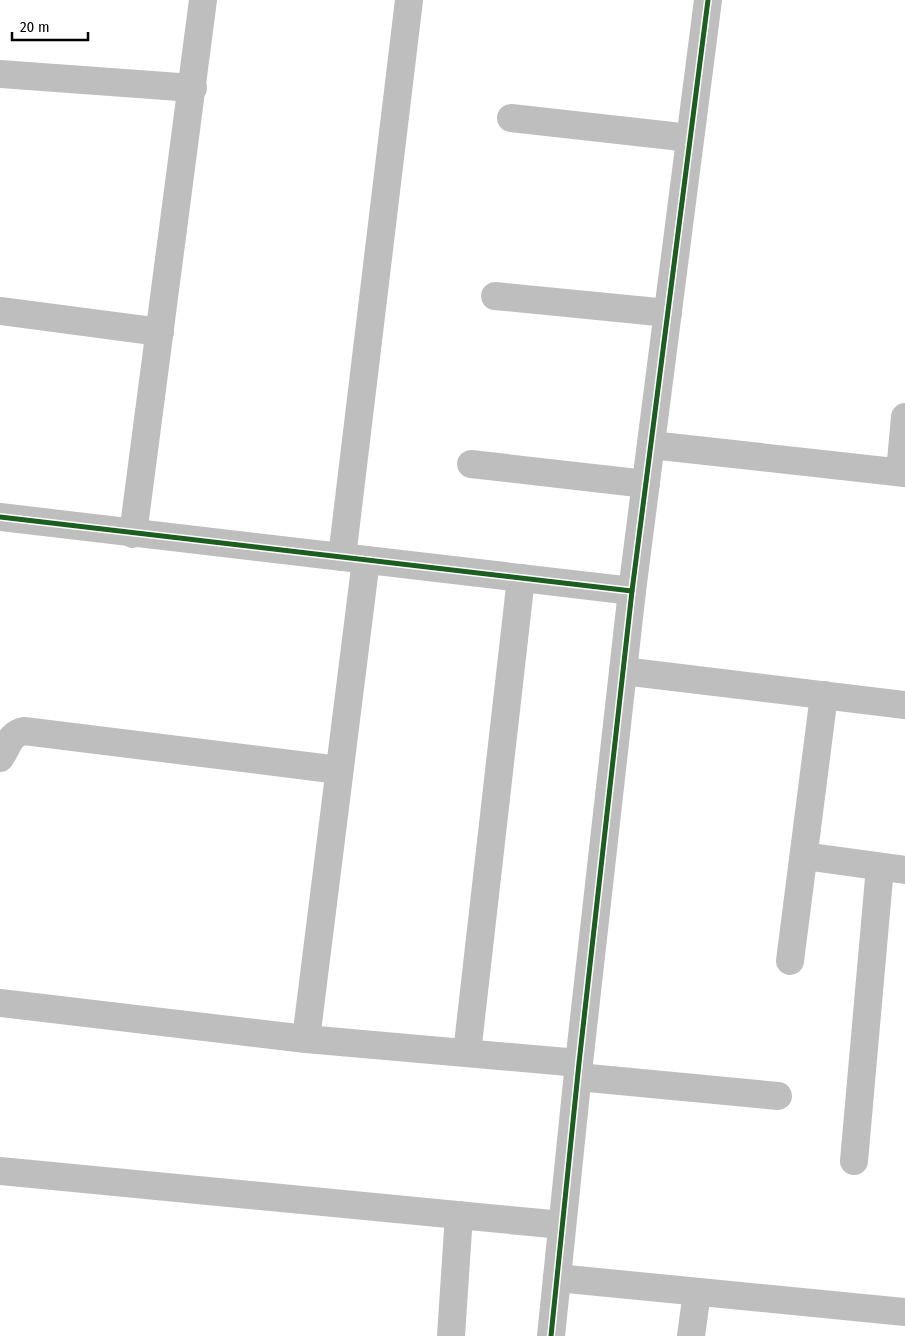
<svg xmlns="http://www.w3.org/2000/svg" width="905" height="1336" viewBox="0 0 905 1336" font-family="'Fira Sans Condensed',sans-serif">
<rect width="100%" height="100%" fill="#fff"/>
<g fill="none" stroke-linecap="round" stroke-linejoin="round">
<!-- street -->
<g stroke="#bebebe" stroke-width="28">
<path d="M 0,74 L 193,88"/>
<path d="M 511,118 L 690,138"/>
<path d="M 495,296 L 668,313"/>
<path d="M 0,311 L 160,332"/>
<path d="M 651,445 L 905,473"/>
<path d="M 471,464 L 646,484"/>
<path d="M 900,472 L 905,417"/>
<path d="M 0,517 L 632,591"/>
<path d="M 133,534 L 203,0"/>
<path d="M 342,557 L 409,0"/>
<path d="M 623,671 L 905,705"/>
<path d="M 0,758 C 8,747 9,734 24,731 L 339,770"/>
<path d="M 804,856 L 905,870"/>
<path d="M 790,961 L 824,695"/>
<path d="M 0,1003 L 306,1039 L 579,1063"/>
<path d="M 306,1039 L 366,560"/>
<path d="M 467,1053 L 521,578"/>
<path d="M 578,1077 L 778,1096"/>
<path d="M 854,1161 L 880,867"/>
<path d="M 0,1171 L 562,1225"/>
<path d="M 557,1278 L 905,1312"/>
<path d="M 451,1336 L 459,1215"/>
<path d="M 551,1336 L 579,1063 L 632,591 L 708,0"/>
<path d="M 691,1336 L 697,1292"/>
</g>
<!-- cycleway casing -->
<g stroke="#fff" stroke-width="8">
<g id="cycleway">
<path d="M 0,517 L 632,591"/>
<path d="M 551,1336 L 579,1063 L 632,591 L 708,0"/>
</g>
</g>
<!-- cycleway -->
<use href="#cycleway" stroke="#1b5e20" stroke-width="5"/>
</g>
<!-- scale -->
<path d="M12 32v8h76v-8" fill="none" stroke="#000000" stroke-width="2.5"/>
<text x="20" y="32" font-size="15" fill="#000000" stroke="#ffffff" stroke-width="4" paint-order="stroke">20 m</text>
</svg>
